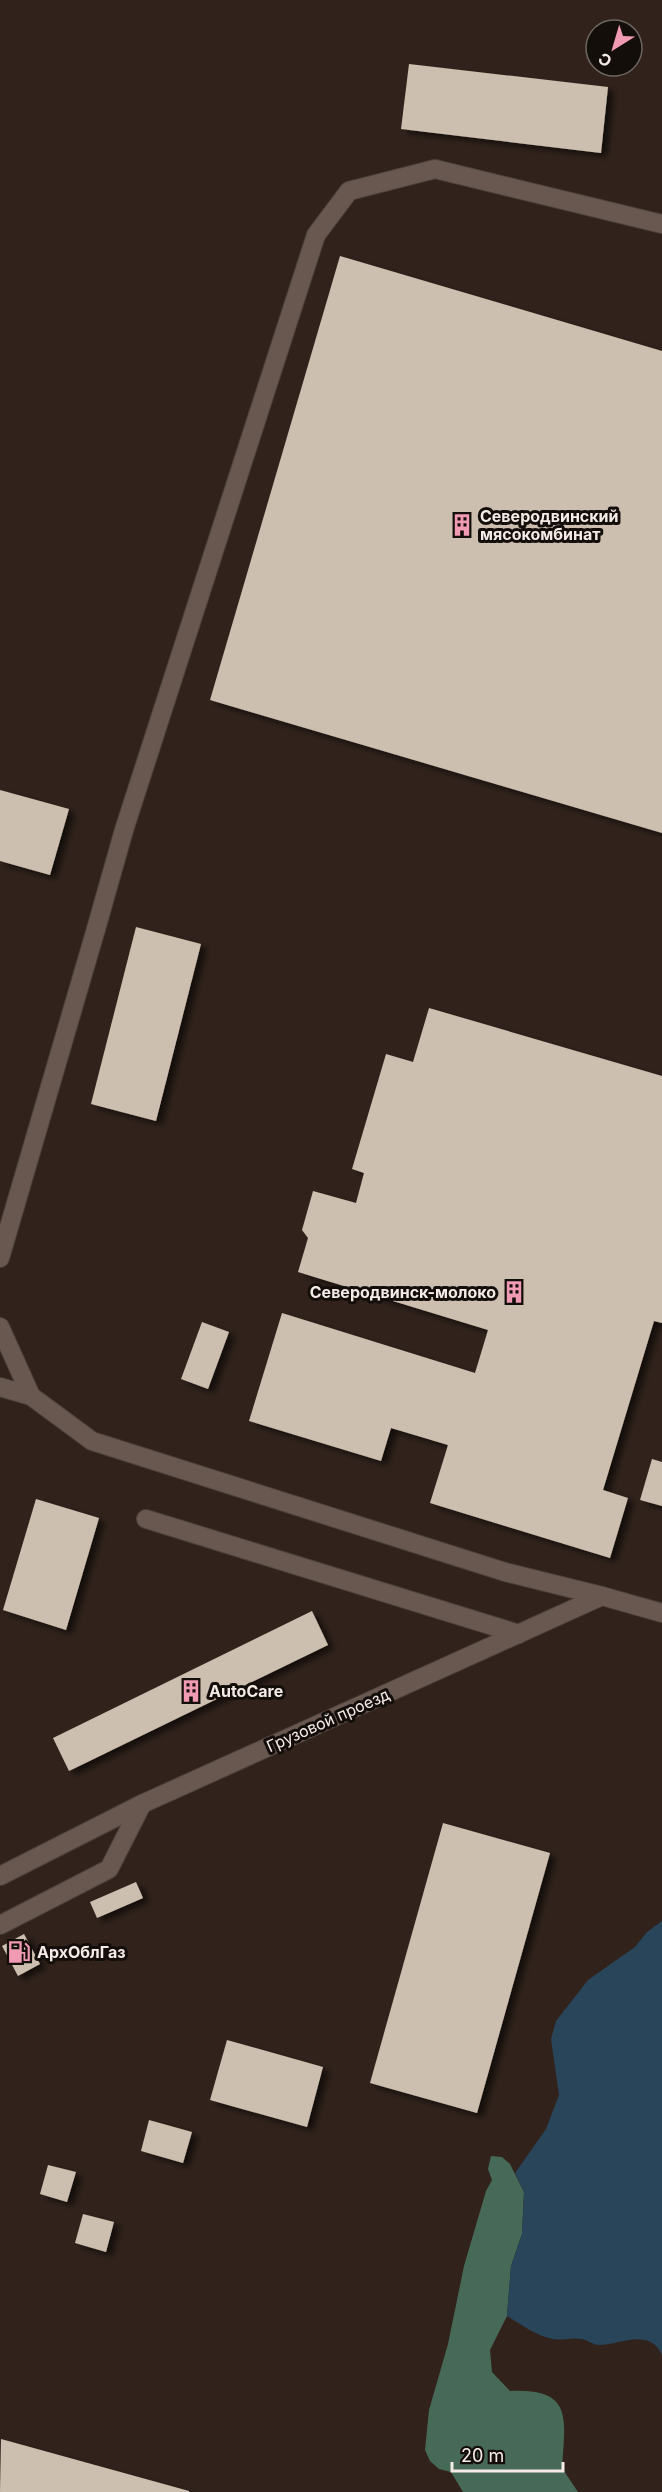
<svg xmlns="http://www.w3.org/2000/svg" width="662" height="2492" viewBox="0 0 662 2492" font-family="Inter,sans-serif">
<defs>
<filter id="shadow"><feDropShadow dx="6" dy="4" stdDeviation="3" flood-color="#0009"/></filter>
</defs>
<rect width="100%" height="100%" fill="#31231c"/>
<!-- forest -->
<path fill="#466a57" d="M 491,2156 L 502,2157 L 510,2164 L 524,2192 L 522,2234 L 511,2266 L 507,2316 L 490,2350 L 492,2372 L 510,2391 C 574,2388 565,2419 562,2468 L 578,2492 L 463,2492 L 451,2472 L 439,2469 L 430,2461 L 425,2450 L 429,2410 L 448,2344 L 464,2266 L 486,2191 L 492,2180 L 488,2169 Z"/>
<!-- water -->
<path fill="#28455a" d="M 662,1921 L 662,2355 C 649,2327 621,2345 599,2345 C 593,2345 588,2340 581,2339 C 572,2337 562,2341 553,2339 C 536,2336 522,2325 507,2316 L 511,2266 L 522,2234 L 524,2192 L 515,2173 L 546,2129 L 559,2095 L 551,2039 L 556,2021 L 588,1980 L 635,1947 L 647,1932 Z"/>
<!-- building -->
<g fill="#cdbfb0" filter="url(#shadow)">
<path d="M 409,64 L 608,87 L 601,153 L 401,129 Z"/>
<path d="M 340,256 L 662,351 L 662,833 L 210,700 Z"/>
<path d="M 0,790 L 69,809 L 50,875 L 0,861 Z"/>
<path d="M 136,927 L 201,944 L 156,1121 L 91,1104 Z"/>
<path d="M 429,1008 L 662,1076 L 662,1323 L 654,1321 L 603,1490 L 628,1498 L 610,1558 L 430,1503 L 448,1445 L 391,1428 L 381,1461 L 249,1421 L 282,1313 L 475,1373 L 488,1330 L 298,1272 L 308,1238 L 302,1230 L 313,1191 L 356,1203 L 364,1173 L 352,1169 L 386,1054 L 413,1062 Z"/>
<path d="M 202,1322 L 229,1332 L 208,1389 L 181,1379 Z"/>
<path d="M 652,1459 L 662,1462 L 662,1506 L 640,1500 Z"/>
<path d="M 36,1499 L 99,1518 L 66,1630 L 3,1610 Z"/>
<path d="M 312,1611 L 328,1645 L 69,1771 L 53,1738 Z"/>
<path d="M 443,1823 L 550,1853 L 477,2113 L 370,2083 Z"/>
<path d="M 136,1882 L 143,1898 L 97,1918 L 90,1902 Z"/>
<path d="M 24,1934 L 40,1964 L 18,1976 L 2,1946 Z"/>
<path d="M 227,2040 L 323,2067 L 307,2127 L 210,2100 Z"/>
<path d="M 149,2120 L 192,2132 L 183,2163 L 141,2151 Z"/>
<path d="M 48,2165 L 76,2172 L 67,2202 L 40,2194 Z"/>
<path d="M 83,2214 L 114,2222 L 106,2252 L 75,2243 Z"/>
<path d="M 1,2439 L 189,2491 L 189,2492 L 0,2492 Z"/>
</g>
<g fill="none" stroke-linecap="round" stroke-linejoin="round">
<!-- service casing -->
<g stroke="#4e423c" stroke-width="20">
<g id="service">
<path d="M 96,929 L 124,830 L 316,235 L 349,191 L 435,169 L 662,224"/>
<path d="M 0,1387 L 31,1396"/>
<path d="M 146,1519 L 519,1634"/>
<path d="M 0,1925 L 109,1869 L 142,1804"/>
</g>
</g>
<!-- minor casing -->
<g stroke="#4e423c" stroke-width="20">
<g id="minor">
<path d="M 0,1258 L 96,929"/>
<path d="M 0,1327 L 31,1396 L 92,1441 L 505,1572 L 602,1596"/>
<path d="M 0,1876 L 142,1804 L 602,1596 L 662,1613"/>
</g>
</g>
<!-- service -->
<use href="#service" stroke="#685850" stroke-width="18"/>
<!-- minor -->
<use href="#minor" stroke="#685850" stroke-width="18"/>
</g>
<!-- icons -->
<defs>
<g id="building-bare" transform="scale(1.8)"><path d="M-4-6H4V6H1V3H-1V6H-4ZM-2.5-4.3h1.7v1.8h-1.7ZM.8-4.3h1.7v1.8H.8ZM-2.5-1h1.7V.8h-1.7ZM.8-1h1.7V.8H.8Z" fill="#f19ab3" stroke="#140e0b" stroke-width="2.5" paint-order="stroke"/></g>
<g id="fuel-bare" transform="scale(1.8)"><path d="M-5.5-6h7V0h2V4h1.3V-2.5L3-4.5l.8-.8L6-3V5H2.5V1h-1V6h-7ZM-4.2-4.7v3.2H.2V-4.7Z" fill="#f19ab3" stroke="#140e0b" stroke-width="2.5" paint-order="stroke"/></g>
</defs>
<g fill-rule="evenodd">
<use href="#building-bare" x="462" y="525"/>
<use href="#building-bare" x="514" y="1292"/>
<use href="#building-bare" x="191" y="1691"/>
<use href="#fuel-bare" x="19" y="1952"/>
</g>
<g text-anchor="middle" stroke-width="6" stroke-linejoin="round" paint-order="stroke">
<!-- poi labels -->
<g font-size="16" font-weight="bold" fill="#f5ebe6" stroke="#140e0b" text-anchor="start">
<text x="480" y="522">Северодвинский<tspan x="480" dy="18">мясокомбинат</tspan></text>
<text x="496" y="1298" text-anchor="end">Северодвинск-молоко</text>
<text x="209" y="1697">AutoCare</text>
<text x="37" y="1958">АрхОблГаз</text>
</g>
<!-- street labels -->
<g font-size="16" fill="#f5ebe6" stroke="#140e0b">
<text transform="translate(328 1720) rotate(-24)" y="6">Грузовой проезд</text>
</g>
</g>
<!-- north arrow -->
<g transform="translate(614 48) rotate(217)"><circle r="28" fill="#140e0b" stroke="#6e6663" stroke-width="1.5"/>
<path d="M0-4.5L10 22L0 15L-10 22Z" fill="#f19ab3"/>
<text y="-9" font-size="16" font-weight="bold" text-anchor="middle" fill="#f5ebe6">С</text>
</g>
<!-- scale -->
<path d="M452 2462v9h111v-9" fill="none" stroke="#f5ebe6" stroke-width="3"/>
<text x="461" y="2462" font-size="18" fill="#f5ebe6" stroke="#140e0b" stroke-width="4.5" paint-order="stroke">20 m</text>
</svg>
